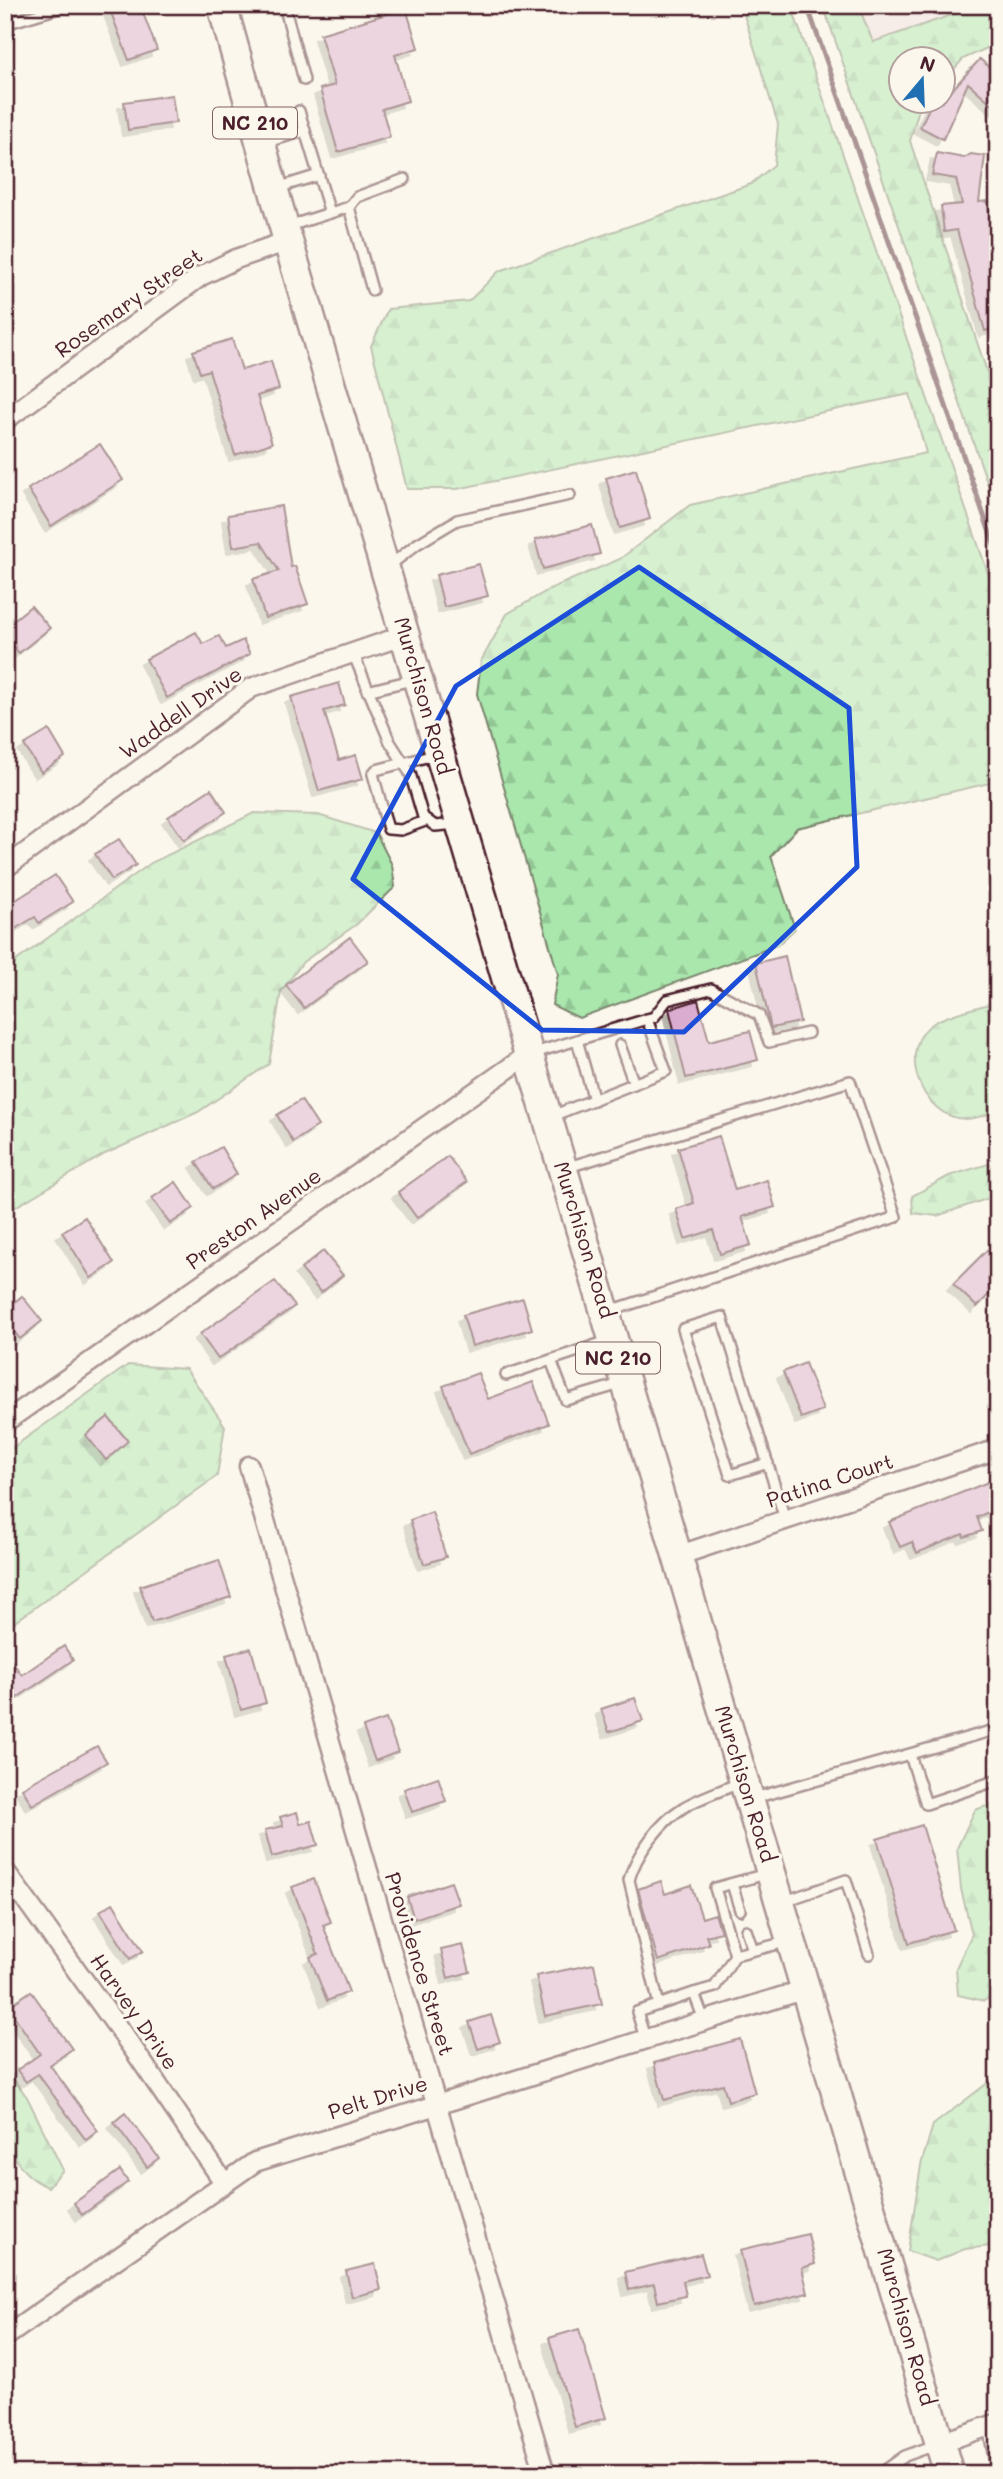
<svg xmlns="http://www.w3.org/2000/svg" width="1003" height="2479" viewBox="0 0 1003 2479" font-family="Mali,sans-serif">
<defs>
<pattern id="forest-firs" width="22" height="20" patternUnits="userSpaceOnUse" patternTransform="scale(1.75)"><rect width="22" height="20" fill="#a9e7ad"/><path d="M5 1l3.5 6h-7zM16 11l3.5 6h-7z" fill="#93c695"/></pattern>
<filter id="shadow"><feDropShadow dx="-6" dy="6" stdDeviation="0" flood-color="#0004"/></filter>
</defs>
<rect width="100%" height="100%" fill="#fbf7ec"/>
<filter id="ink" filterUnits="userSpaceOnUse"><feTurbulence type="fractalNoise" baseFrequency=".0143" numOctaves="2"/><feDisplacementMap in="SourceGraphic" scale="14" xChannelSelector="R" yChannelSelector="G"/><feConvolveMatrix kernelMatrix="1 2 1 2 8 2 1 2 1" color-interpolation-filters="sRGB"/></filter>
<g filter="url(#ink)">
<!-- built -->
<path fill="#f1e0e3" d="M 858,5 L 981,5 L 873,42 Z"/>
<!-- forest -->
<g fill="url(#forest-firs)" stroke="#7a836c" stroke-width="2">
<path d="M 741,5 L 791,5 L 998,602 L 998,781 L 797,828 L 771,856 L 795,929 L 778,945 L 579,1018 L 552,1005 L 558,974 L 477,694 L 481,661 L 507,614 L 552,588 L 620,559 L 690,505 L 926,453 L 910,394 L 457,489 L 407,489 L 371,346 L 388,309 L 469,301 L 499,271 L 751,184 L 774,165 L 778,124 Z"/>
<path d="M 823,5 L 858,5 L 873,42 L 981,5 L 998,5 L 998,43 L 963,59 L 944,81 L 944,60 L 902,60 L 902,102 L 925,102 L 919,109 L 910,141 L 998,405 L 998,514 Z"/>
<path d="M 254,813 L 318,815 L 376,833 L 392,865 L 395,887 L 357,924 L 303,962 L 281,992 L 269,1064 L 198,1112 L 105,1154 L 5,1213 L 5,969 L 151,863 Z"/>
<path d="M 998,1001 L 998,1111 C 988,1114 976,1119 966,1119 C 921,1119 894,1046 935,1022 C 953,1012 978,1008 998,1001 Z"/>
<path d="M 998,1161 L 998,1195 L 937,1216 L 913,1213 L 912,1196 L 949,1176 Z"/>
<path d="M 128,1365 L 186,1369 L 225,1426 L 217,1476 L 5,1629 L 5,1453 Z"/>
<path d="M 998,1802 L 998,1992 L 984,2001 L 958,1995 L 956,1968 L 972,1934 L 961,1889 L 957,1848 L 975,1810 Z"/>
<path d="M 5,2068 L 27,2097 L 63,2170 L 48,2187 C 0,2168 5,2116 5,2068 Z"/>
<path d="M 998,2075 L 998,2245 L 965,2249 L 936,2261 L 908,2251 L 921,2165 L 933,2125 Z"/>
</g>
<!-- building -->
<g fill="#daaccf" stroke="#4a1f2b" stroke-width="2" filter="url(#shadow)">
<path d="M 124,5 L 140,5 L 157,50 L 129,60 L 110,10 Z"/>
<path d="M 406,8 L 418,48 L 395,55 L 408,101 L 382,109 L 390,137 L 338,152 L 320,89 L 335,85 L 320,34 Z"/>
<path d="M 980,59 L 998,75 L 998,109 L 968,83 L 943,139 L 920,127 L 932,102 L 943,102 L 943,87 L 951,91 Z"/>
<path d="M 172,95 L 176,123 L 128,130 L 124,102 Z"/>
<path d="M 937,153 L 964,158 L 971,154 L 985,156 L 979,202 L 987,201 L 998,255 L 998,327 L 985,331 L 957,230 L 944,232 L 941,206 L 962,204 L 956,179 L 932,175 Z"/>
<path d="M 232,339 L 242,370 L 271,361 L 279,389 L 257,396 L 272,443 L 235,455 L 209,370 L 200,373 L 193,351 Z"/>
<path d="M 100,444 L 123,480 L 51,526 L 28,489 Z"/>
<path d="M 636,469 L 650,519 L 620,528 L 606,478 Z"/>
<path d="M 281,506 L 291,567 L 295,566 L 308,604 L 265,618 L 253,579 L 279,571 L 261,542 L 233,547 L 228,515 Z"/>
<path d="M 592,525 L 600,554 L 543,569 L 535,540 Z"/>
<path d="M 479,564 L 488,596 L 444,607 L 436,575 Z"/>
<path d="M 31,606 L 50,628 L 19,653 L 13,646 L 5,653 L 5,627 Z"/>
<path d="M 196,632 L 203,644 L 219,636 L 226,648 L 243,640 L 250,654 L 167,698 L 146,659 Z"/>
<path d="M 339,683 L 345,705 L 324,711 L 339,760 L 356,755 L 363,779 L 319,791 L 291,697 Z"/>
<path d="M 49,730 L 65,757 L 41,772 L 24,745 Z"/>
<path d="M 211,789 L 226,812 L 184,840 L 168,817 Z"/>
<path d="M 119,839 L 136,865 L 112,880 L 95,854 Z"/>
<path d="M 55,875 L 73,902 L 39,923 L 35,917 L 5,935 L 5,907 Z"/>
<path d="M 350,937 L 368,961 L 304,1008 L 286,985 Z"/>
<path d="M 785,956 L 800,1022 L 771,1028 L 756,963 Z"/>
<path d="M 698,1000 L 709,1041 L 750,1031 L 758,1060 L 686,1078 L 669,1009 Z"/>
<path d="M 301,1100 L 318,1126 L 293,1142 L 277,1115 Z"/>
<path d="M 719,1136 L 735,1190 L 767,1180 L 775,1207 L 742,1217 L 751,1245 L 720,1254 L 713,1230 L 685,1239 L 676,1209 L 694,1203 L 678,1148 Z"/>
<path d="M 221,1147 L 237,1174 L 213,1189 L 196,1162 Z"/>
<path d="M 448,1156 L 467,1182 L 417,1218 L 398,1192 Z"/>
<path d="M 176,1182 L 194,1208 L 170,1224 L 152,1198 Z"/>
<path d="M 85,1217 L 114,1263 L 91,1278 L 62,1232 Z"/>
<path d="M 987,1250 L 998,1261 L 998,1285 L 977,1307 L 953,1284 Z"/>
<path d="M 323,1251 L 343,1275 L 321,1293 L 301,1269 Z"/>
<path d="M 275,1281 L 295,1306 L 218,1359 L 200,1334 Z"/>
<path d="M 22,1296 L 42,1321 L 20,1339 L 5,1321 L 5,1310 Z"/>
<path d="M 523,1298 L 532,1329 L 472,1346 L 463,1315 Z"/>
<path d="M 805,1363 L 823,1410 L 801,1418 L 783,1372 Z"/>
<path d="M 478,1373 L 488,1399 L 533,1382 L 549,1424 L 469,1454 L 443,1386 Z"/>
<path d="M 108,1417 L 128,1441 L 106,1460 L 86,1435 Z"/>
<path d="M 998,1478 L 998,1508 L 977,1517 L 982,1531 L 964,1537 L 963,1534 L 917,1553 L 912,1542 L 900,1547 L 889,1522 Z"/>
<path d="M 432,1512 L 446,1557 L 424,1564 L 410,1520 Z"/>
<path d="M 219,1560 L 231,1597 L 152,1622 L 140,1586 Z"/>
<path d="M 64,1646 L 73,1660 L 5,1706 L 5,1652 L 22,1675 Z"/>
<path d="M 251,1648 L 266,1703 L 241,1710 L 226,1655 Z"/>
<path d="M 635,1698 L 643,1721 L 609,1732 L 601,1709 Z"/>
<path d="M 386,1719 L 398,1752 L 375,1761 L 363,1727 Z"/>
<path d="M 97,1746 L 107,1762 L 32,1805 L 22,1788 Z"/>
<path d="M 438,1777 L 446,1801 L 412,1812 L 404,1789 Z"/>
<path d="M 297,1812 L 300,1824 L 311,1821 L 318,1845 L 272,1857 L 265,1830 L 283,1826 L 280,1817 Z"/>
<path d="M 922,1825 L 954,1930 L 909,1943 L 877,1839 Z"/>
<path d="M 314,1879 L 331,1922 L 323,1925 L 349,1992 L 327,2001 L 310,1957 L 318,1954 L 292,1887 Z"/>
<path d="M 661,1881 L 665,1894 L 691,1885 L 702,1918 L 715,1914 L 721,1932 L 706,1936 L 709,1944 L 658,1961 L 638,1889 Z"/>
<path d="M 451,1882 L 459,1904 L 414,1919 L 407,1897 Z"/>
<path d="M 113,1903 L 143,1951 L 130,1959 L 100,1911 Z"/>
<path d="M 463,1945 L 470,1972 L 448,1978 L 441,1950 Z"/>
<path d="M 594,1964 L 602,2004 L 545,2016 L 536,1976 Z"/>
<path d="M 31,1991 L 72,2049 L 50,2065 L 98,2131 L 86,2140 L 38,2074 L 26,2082 L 17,2070 L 40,2054 L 8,2007 Z"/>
<path d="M 491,2015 L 500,2042 L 478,2049 L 469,2022 Z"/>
<path d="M 740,2039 L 755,2093 L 728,2101 L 723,2084 L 664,2100 L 654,2063 Z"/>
<path d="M 125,2113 L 159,2158 L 147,2167 L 114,2122 Z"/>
<path d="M 120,2170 L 128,2182 L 82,2215 L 74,2203 Z"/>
<path d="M 808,2234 L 815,2264 L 802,2268 L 808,2293 L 754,2306 L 740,2250 Z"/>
<path d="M 701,2254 L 707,2275 L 683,2281 L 686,2296 L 658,2302 L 654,2284 L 629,2290 L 625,2272 Z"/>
<path d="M 375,2264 L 381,2290 L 352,2297 L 346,2271 Z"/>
<path d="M 579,2329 L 606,2418 L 575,2427 L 549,2338 Z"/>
</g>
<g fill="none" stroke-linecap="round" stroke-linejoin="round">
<!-- service casing -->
<g stroke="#4a1f2b" stroke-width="14">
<g id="service">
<path d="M 284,5 L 304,80"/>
<path d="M 5,24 L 69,5"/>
<path d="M 299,111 L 330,213"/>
<path d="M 263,143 L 305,131"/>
<path d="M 277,188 L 319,175"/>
<path d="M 349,207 L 372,290"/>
<path d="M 289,226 L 349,207 L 357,197 L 405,179"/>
<path d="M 389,566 L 417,544 L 457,520 L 570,495"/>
<path d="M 353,653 L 390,742 L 410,773 L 423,817 L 435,826 L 458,824"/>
<path d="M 367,691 L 416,679"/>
<path d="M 425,821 L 401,830 L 388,829 L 373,774 L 376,770 L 438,754"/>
<path d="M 577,1040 L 594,1100"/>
<path d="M 620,1045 L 634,1084"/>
<path d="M 534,1053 L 654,1017 L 667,1000 L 711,989 L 759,1015 L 769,1042 L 808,1033"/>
<path d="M 552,1116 L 666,1071 L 647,1019"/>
<path d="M 565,1168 L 850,1081 L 896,1217 L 607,1312"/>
<path d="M 551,1360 L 566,1400 L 624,1383"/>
<path d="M 506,1375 L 611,1340"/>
<path d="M 768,1463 L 730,1475 L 683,1329 L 722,1317 L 785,1519"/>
<path d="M 910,1755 L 926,1804 L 998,1780"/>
<path d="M 751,1799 L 998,1729"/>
<path d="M 766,1874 L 715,1888 L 735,1955 L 786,1942"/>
<path d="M 732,1884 L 740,1910"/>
<path d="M 782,1902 L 846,1880 L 869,1954"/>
<path d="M 746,1930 L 753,1950"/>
<path d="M 659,2005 L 629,1880 C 636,1854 660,1822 684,1807 C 701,1797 721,1791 739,1783"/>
<path d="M 704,2020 L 694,1993 L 715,1987 L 735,1955"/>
<path d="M 645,2038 L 637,2012 L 694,1993"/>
<path d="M 988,2426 L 997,2474"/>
<path d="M 880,2474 L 905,2456 L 938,2444"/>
</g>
</g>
<!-- minor casing -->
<g stroke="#4a1f2b" stroke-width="23">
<g id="minor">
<path d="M 5,420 L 201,276 L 236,259 L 288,241"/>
<path d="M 5,868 L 251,688 L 405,635"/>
<path d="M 5,1422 L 529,1054"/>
<path d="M 249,1466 L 545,2474"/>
<path d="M 677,1556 L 998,1449"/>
<path d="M 5,1871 L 134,2050 L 223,2181"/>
<path d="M 5,2337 L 255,2162 L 806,1989"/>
<path d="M 940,2443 L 998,2423"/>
</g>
</g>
<!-- primary casing -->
<g stroke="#4a1f2b" stroke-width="33">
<path id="primary" d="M 222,5 L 288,241 L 949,2474"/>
</g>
<!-- service -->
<use href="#service" stroke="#fbf7ec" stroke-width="9"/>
<!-- minor -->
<use href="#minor" stroke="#fbf7ec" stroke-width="18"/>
<!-- primary -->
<use href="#primary" stroke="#fbf7ec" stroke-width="28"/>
<!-- rail -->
<path stroke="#4a1f2b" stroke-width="5" d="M 807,5 L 998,556"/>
</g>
</g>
<!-- marked area -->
<path d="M0 0H1003V2479H0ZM 639,567 L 849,708 L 857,867 L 684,1032 L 542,1030 L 353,879 L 456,686 Z" fill="#fbf7ec" fill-opacity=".55" fill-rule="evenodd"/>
<path fill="none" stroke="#1d4ed8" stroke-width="5" stroke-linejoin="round" d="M 639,567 L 849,708 L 857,867 L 684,1032 L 542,1030 L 353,879 L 456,686 Z"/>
<g text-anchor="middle" stroke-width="6" stroke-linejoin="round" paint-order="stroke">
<!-- shield labels -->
<g fill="#fbf7ec" stroke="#7f6065" stroke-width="2">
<rect x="213" y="107.5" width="84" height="31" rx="5"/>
<rect x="576" y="1342.5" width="84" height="31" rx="5"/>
</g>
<g font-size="19" font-weight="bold" fill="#4a1f2b">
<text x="255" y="130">NC 210</text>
<text x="618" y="1365">NC 210</text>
</g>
<!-- street labels -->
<g font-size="21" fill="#4a1f2b" stroke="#fbf7ec">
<text transform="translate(129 303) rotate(-35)" y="7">Rosemary Street</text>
<text transform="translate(423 696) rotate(74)" y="7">Murchison Road</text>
<text transform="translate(181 713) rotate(-35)" y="7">Waddell Drive</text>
<text transform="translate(254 1219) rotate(-35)" y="7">Preston Avenue</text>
<text transform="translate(584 1240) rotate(73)" y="7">Murchison Road</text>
<text transform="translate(830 1481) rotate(-18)" y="7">Patina Court</text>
<text transform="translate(745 1784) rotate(73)" y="7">Murchison Road</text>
<text transform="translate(419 1964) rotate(73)" y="7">Providence Street</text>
<text transform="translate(134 2012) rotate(55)" y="7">Harvey Drive</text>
<text transform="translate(378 2098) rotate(-17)" y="7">Pelt Drive</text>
<text transform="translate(906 2327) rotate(74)" y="7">Murchison Road</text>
</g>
</g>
<!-- margin -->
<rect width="1003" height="2479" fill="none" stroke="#fbf7ec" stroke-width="28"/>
<rect x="14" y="14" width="975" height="2451" fill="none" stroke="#4a1f2b" stroke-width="2.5" filter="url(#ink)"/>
<!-- north arrow -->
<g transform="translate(922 80) rotate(19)"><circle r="33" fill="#fbf7ec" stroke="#b4a19f" stroke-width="2"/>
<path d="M0-5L12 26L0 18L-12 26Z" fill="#1f6fb2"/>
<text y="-10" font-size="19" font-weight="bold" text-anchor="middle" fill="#4a1f2b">N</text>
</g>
</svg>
